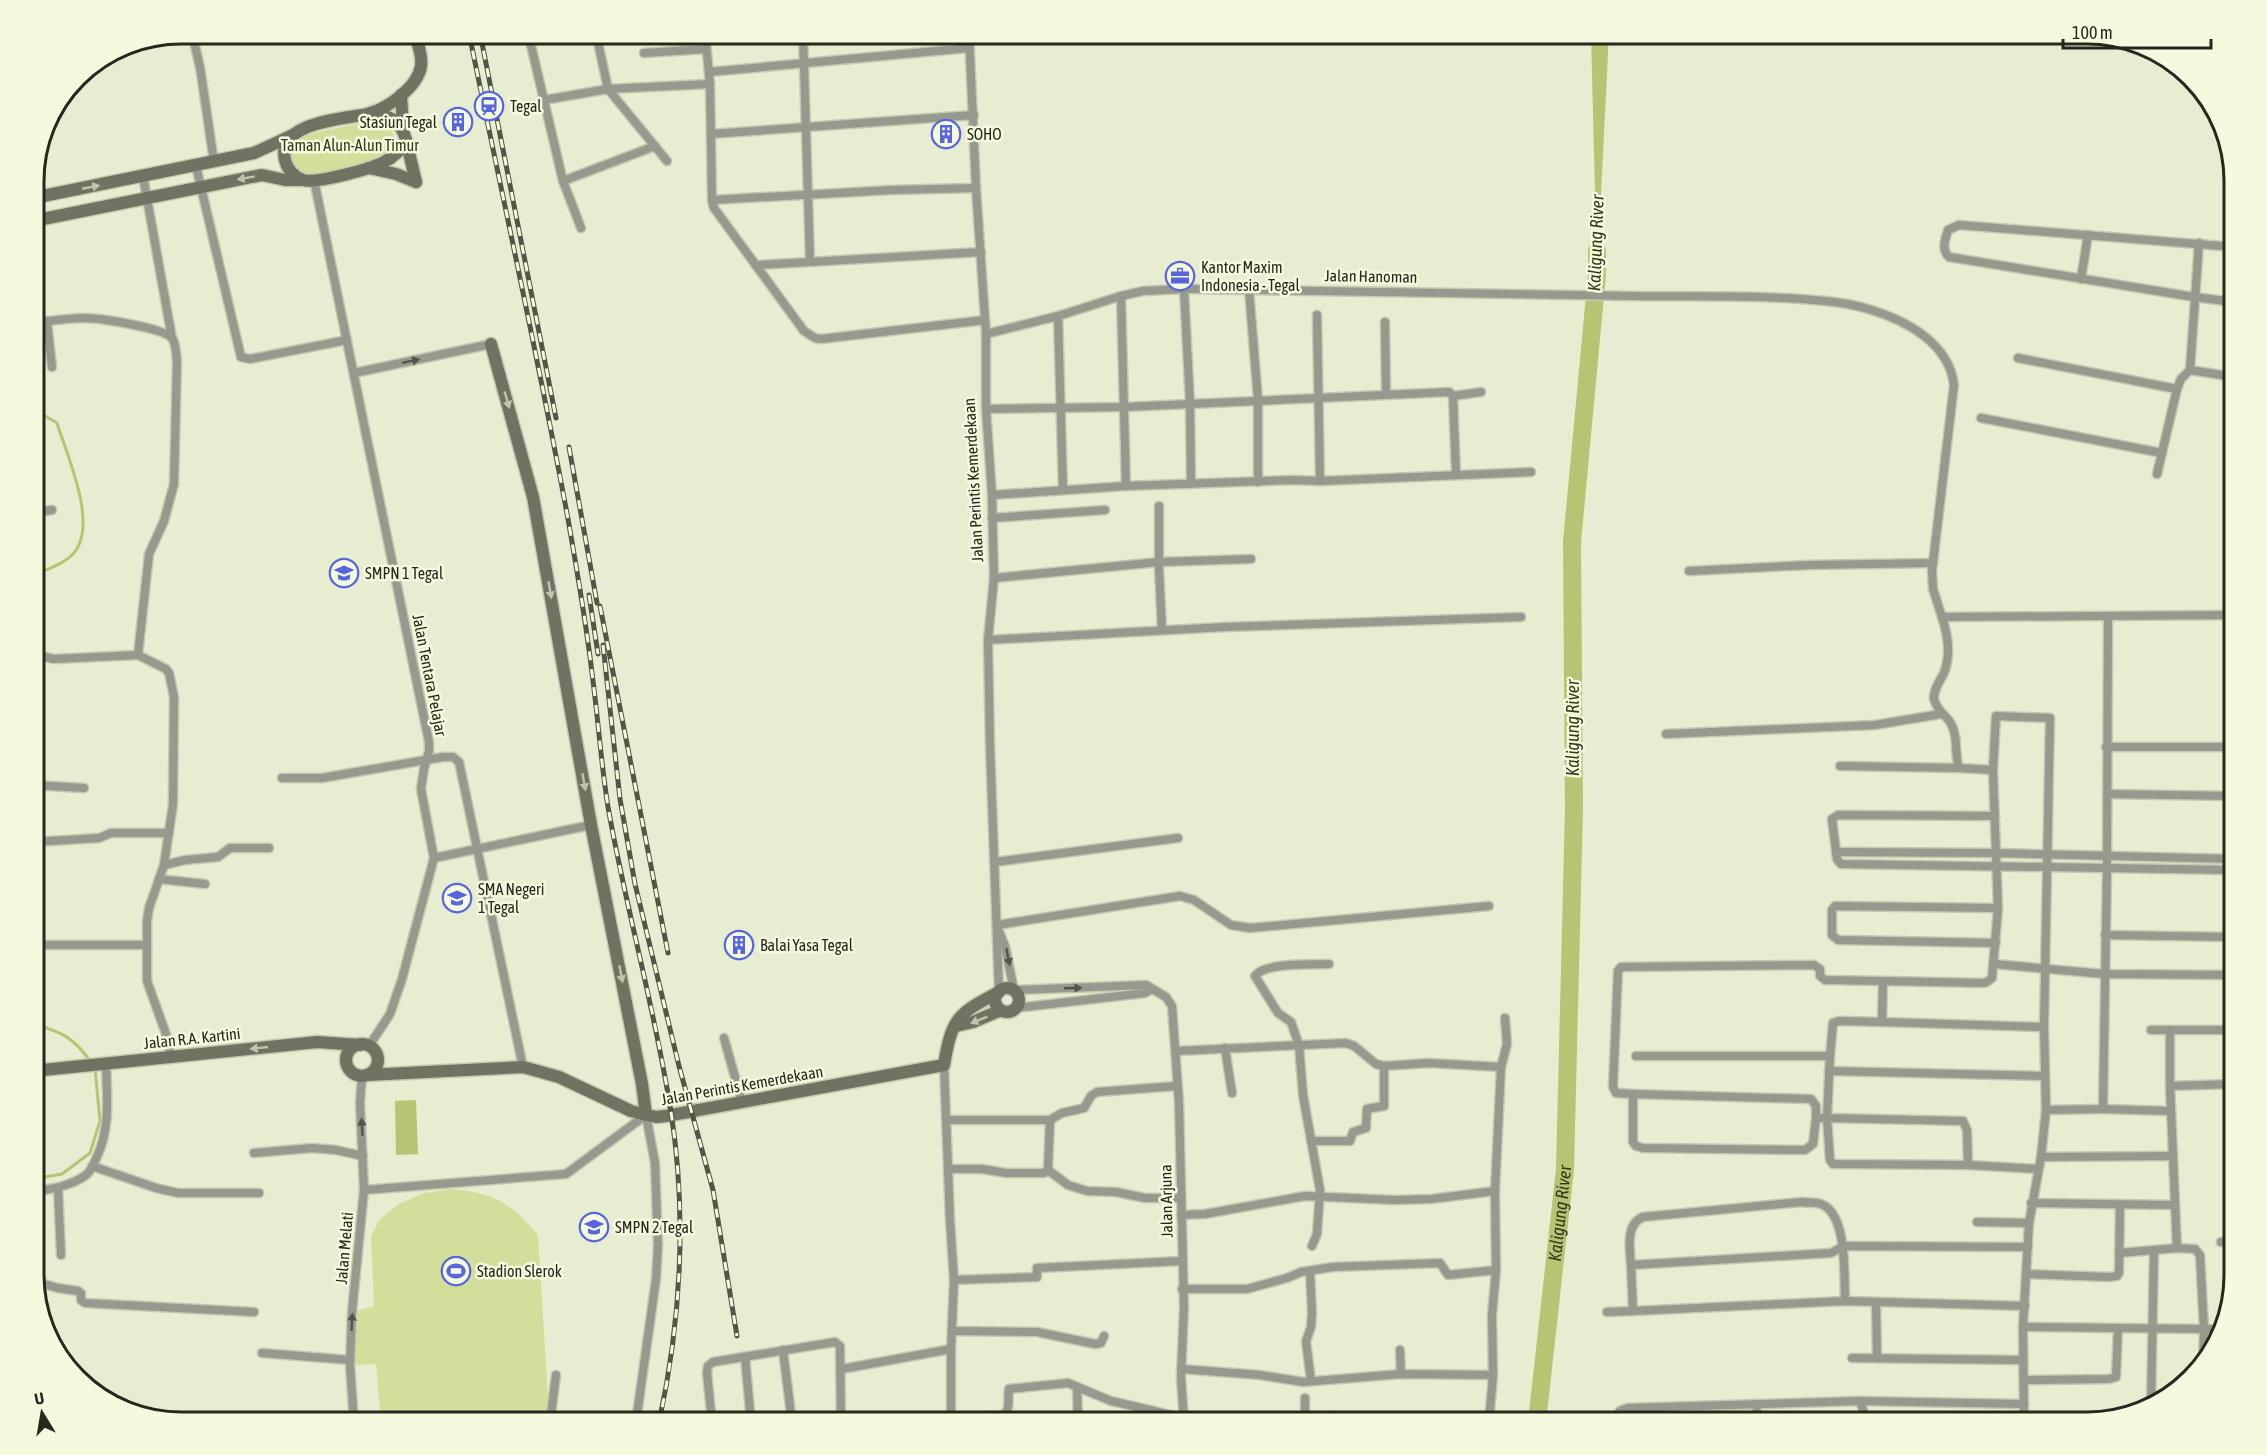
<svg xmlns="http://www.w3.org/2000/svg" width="2267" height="1455" viewBox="0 0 2267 1455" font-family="'Asap Condensed',sans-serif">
<rect width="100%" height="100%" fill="#e6edd0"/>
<!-- green -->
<g fill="#d2df9a">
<path d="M 376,120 C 386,123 393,128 394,138 C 395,144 393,151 388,155 C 379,161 318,175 307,174 C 293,172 284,154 293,142 C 296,139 301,137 305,135 Z"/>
<path d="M 452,1189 C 495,1193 511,1203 538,1235 L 549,1414 L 542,1422 L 381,1422 L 376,1364 L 350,1365 L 352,1312 L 374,1306 L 371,1236 L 380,1219 L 399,1204 L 424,1193 Z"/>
</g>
<!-- water -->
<g fill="#b6c574">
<path d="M 1591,33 L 1609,33 L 1597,274 Z"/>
<path d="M 416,1100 L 418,1154 L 396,1155 L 395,1101 Z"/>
</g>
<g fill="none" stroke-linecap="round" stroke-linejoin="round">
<!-- stream -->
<g stroke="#b6c574" stroke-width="3">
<path d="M 33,409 L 57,423 C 67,456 101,529 71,556 C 61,565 46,570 33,575"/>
<path d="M 33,1024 C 62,1032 73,1037 91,1062"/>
<path d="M 33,1179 L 62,1174 L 90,1153 L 100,1121 L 95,1068"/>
</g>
<!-- river -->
<path stroke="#b6c574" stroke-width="18" id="s1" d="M 1537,1422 L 1565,1169 L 1574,808 L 1572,542 L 1597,274 L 1597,251"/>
<!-- street casing -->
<g stroke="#c3cab0" stroke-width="11">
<g id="street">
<path d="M 192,33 L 200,67 L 214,162"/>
<path d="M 596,33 L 608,89 L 667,161"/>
<path d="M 705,33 L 710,84 L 712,200 L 714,208 L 804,331 L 815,338 L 821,339 L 985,320"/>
<path d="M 803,33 L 810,261"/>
<path d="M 969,33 L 976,188 L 986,334 L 986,409 L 992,495 L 994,578 L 988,640 L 990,746 L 999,992"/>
<path d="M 597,37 L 637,35"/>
<path d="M 194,41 L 229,33"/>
<path d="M 530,41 L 563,181 L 581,228"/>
<path d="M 644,53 L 706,49"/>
<path d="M 709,72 L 969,48"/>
<path d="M 544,100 L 608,89 L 710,84"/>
<path d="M 711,134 L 974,115"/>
<path d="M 196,166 L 241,357 L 250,359 L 347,340"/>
<path d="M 143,176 L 172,338"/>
<path d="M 314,180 L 429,742 L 429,751 L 424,769 L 421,789 L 434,858 L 402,979 L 390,1014 L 369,1046"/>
<path d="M 563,181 L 655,146"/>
<path d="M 712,200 L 892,190 L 976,188"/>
<path d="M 2199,243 L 2190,370 L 2234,377"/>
<path d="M 2234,247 L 1959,225 L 1948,230 C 1945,240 1941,249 1949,257 L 2194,297 L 2234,302"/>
<path d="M 758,265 L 981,252"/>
<path d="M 2081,279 L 2088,235"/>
<path d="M 1184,289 L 1190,403 L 1191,484"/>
<path d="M 1249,290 L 1258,400 L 1258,482"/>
<path d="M 1121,296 L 1126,486"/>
<path d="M 1317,315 L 1320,481"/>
<path d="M 1058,316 L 1063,490"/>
<path d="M 47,321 L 52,367"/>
<path d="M 1385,322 L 1386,394"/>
<path d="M 33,323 C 50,321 68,318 85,318 C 99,318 164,328 172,338 C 176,343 176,354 177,361 L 174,484 L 164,521 L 149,554 L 138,655 L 166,669 L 169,673 L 174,697 L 173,804 L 164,865 L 149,908 L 147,921 L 147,981 L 166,1034 L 171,1057"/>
<path d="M 986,334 L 1058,316 L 1121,296 L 1143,291 L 1184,289 C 1334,290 1484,293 1633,296 C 1689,297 1745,295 1801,299 C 1824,301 1846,302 1868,309 C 1906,320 1949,343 1954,385 L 1932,571 L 1933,589 L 1942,617 L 2234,615"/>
<path d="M 2018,358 L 2177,389"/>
<path d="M 354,373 L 491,344"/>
<path d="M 1453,396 L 1481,392"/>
<path d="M 986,409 L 1125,407 L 1449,392 L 1453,396 L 1456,474"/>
<path d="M 1981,418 L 2162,453"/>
<path d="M 2157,474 L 2177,389 L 2181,379 L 2190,370"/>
<path d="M 992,495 L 1126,486 L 1293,480 L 1320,481 L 1531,472"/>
<path d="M 1159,506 L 1159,569 L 1162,630"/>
<path d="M 33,513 L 52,510"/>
<path d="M 992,518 L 1105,510"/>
<path d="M 1689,571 L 1810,565 L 1933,563"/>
<path d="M 994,578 L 1159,562 L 1251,559"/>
<path d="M 1942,617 C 1948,636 1951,654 1944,673 C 1940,681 1933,690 1934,699 C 1936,709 1945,715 1950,722 C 1959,736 1954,754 1959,768 L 1993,770"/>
<path d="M 988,640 L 1225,627 L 1521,617"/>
<path d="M 33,654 L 54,659 L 138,655"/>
<path d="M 1666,734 L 1875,725 L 1941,714"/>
<path d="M 2106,747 L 2234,747"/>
<path d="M 1840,766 L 1959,768"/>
<path d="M 282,778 L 322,778 L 443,757 L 453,757 L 459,762 L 523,1067"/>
<path d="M 33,785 L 84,788"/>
<path d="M 2107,794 L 2234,796"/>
<path d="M 1995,816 L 1838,815 L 1832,819 L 1837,859 L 1841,864 L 2107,868 L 2108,616"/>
<path d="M 33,842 L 99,838 L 111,833 L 169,833"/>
<path d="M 1836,852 L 1996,853 L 2234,859"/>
<path d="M 434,858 L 591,825"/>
<path d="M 995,862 L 1178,838"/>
<path d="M 164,865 L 185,860 L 218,857 L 230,848 L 269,848"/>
<path d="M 159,879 L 205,884"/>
<path d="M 997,925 L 1180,896 L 1194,900 L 1231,925 L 1250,928 L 1489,906"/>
<path d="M 998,929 L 1005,946 L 1014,990 L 1146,985 L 1166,997 L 1172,1006 L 1179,1103 L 1184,1307 L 1181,1377 L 1184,1422"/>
<path d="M 2105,935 L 2234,937"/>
<path d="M 1996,943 L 1838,940 L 1832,935 L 1832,910 L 1835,906 L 1998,908"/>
<path d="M 33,945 L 147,945"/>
<path d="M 1994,964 L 2104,974 L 2234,975"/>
<path d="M 1016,1008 L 1145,993 L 1152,989"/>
<path d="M 1882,1022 L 1839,1021 L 1833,1023 L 1830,1056 L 1827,1118 L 1963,1121 L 1967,1130 L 1968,1165 L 2037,1169"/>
<path d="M 2151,1030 L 2234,1030"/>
<path d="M 2170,1030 L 2170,1086"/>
<path d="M 724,1038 L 742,1102"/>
<path d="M 1225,1048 L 1232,1093"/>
<path d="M 1176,1051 L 1346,1043 L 1354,1046 L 1376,1064 L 1384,1066 L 1429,1063 L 1501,1067 L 1495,1191 L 1496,1270 L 1492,1316 L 1493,1375 L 1489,1422"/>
<path d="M 1636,1056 L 1830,1056"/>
<path d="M 944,1065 L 950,1220 L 954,1280 L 951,1349 L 951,1422"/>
<path d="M 1501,1067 L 1507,1044 L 1505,1018"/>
<path d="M 1829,1071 L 2045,1076"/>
<path d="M 1633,1094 L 1616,1093 L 1613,1087 L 1618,971 L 1621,967 L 1814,965 L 1820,969 L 1820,976 L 1825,980 L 1883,981"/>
<path d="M 2103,1109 L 2171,1111"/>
<path d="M 2046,1110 L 2103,1109 L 2107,868 L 2234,870"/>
<path d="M 1816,1118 L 1813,1144 L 1805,1150 L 1643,1148 L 1636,1146 L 1633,1142 L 1633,1094 L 1811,1099 L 1816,1106 L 1816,1118 L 1827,1118 L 1830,1160 L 1833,1164 L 1968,1165"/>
<path d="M 947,1120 L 1050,1120 L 1062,1113 L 1084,1108 L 1091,1096 L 1097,1092 L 1177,1086"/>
<path d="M 1311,1141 L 1350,1141 L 1353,1132 L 1366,1128 L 1367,1109 L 1384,1106 L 1384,1066"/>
<path d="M 254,1153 L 312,1148 L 336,1150 L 363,1156"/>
<path d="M 2041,1157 L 2173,1156"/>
<path d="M 92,1166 L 156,1188 L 178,1193 L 259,1193"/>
<path d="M 948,1169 L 982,1169 L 1006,1173 L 1044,1173 L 1048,1170 L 1050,1120"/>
<path d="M 1048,1170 L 1068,1185 L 1087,1191 L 1116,1192 L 1145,1198 L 1181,1198"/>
<path d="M 58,1188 L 61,1255"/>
<path d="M 364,1190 L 566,1174 L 646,1115"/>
<path d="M 33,1192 C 51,1189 71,1186 86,1175 C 91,1171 93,1165 96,1159 C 111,1128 107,1097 106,1064"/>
<path d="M 2031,1203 L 2175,1205"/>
<path d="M 1181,1215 L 1205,1214 L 1305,1196 L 1394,1200 L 1431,1199 L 1495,1191"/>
<path d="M 1977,1222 L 2029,1223"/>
<path d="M 2221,1242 L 2234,1242"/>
<path d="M 1312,1246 L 1317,1234 L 1320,1190 L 1303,1095 L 1299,1045 L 1291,1022 L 1278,1013 L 1255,976 C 1264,962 1313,965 1329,964"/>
<path d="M 2119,1253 L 2177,1248"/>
<path d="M 1631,1265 C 1630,1250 1625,1224 1643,1217 L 1802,1202 C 1808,1203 1815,1202 1821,1204 C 1848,1214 1844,1277 1845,1301"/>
<path d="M 1310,1271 L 1312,1313 L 1311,1327 L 1306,1341 L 1311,1381"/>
<path d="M 2027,1274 L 2108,1277 L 2117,1276 L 2119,1273 L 2120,1205"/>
<path d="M 954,1280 L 1037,1277 L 1037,1268 L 1182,1261"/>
<path d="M 33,1281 L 58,1288 L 78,1291 L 81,1293 L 81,1300 L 85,1303 L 254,1312"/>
<path d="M 1182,1289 L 1247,1289 L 1287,1278 L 1301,1272 L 1333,1267 L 1440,1263 L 1448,1275 L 1496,1270"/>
<path d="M 1876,1302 L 1877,1357"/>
<path d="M 2025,1306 L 1845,1301 L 1633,1311 L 1631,1265 L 1831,1253 L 1844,1246 L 2028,1247"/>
<path d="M 1607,1312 L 1633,1311"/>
<path d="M 2023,1327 L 2204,1329 L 2203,1362"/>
<path d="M 2218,1329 L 2204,1329 L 2200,1255 L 2195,1249 L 2177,1248 L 2170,1086 L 2234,1084"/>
<path d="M 953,1331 L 1037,1332 L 1095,1344 L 1101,1343 L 1104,1336"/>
<path d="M 783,1350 L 792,1422"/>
<path d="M 1400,1350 L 1401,1374"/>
<path d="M 262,1353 L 350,1360"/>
<path d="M 745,1357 L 751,1422"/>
<path d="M 1852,1358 L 2023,1360"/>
<path d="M 842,1369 L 951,1349"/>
<path d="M 1181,1369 L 1260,1375 L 1303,1382 L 1401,1374 L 1493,1375"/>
<path d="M 2024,1380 L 2109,1379 L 2116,1377 L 2118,1328"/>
<path d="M 1077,1387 L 1078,1422"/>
<path d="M 1860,1401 L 1867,1422"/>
<path d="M 1756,1404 L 1758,1422"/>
<path d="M 2151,1405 L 2154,1251"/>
<path d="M 354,1422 L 350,1365 L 352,1312 L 364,1190 L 360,1103 L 362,1076"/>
<path d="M 550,1422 L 556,1375"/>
<path d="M 636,1422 L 656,1279 L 658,1245 L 655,1163 L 646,1115"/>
<path d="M 712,1422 L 707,1373 L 708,1366 L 713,1362 L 835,1342 L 840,1346 L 841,1422"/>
<path d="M 905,1422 L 951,1417 L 1002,1416 C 1012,1409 1007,1399 1009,1389 L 1068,1383 L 1111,1401 L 1129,1405 L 1183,1418 L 1226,1422"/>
<path d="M 1263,1422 L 1335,1416"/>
<path d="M 1305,1422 L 1305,1398"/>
<path d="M 1613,1422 L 1620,1411 L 1628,1408 L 1860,1401 L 2024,1404"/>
<path d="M 2024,1422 L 2023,1327 L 2029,1223 L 2041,1157 L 2046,1110 L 2044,1027 L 2050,718 L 1996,716 L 1993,770 L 1998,908 L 1992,978 L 1987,982 L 1983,983 L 1883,981 L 1882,1022 L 2044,1027"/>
</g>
</g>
<!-- secondary casing -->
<g stroke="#c3cab0" stroke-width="15">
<g id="secondary">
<path d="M 401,95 L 403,127"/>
<path d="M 370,113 C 388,108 418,87 421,66 C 423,56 417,43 415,33"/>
<path d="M 368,114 C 388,114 401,120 406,140 C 401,150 394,157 384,162 C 371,169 315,184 303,180 C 294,177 287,169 285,160 C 276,122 343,119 368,114 Z"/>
<path d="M 406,140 L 416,182"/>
<path d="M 369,168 L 396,174 L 416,182"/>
<path d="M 33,198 L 254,153 L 291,136"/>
<path d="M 33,221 L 262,175 L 285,180 L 302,180"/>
<path d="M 491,344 L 533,497 L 591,825 L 642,1084 L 646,1115"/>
<circle cx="1007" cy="1000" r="12"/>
<path d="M 956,1026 L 973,1022 L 1001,1010"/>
<circle cx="362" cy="1060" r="16"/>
<path d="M 33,1071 L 317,1042 L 360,1045"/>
<path d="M 367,1075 L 523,1067 L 559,1077 L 631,1111 L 656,1117 L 666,1116 L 944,1065 C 952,1018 957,1014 999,992"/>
</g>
</g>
<!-- street -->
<use href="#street" stroke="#96998d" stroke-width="8"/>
<!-- secondary -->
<use href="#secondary" stroke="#6f7361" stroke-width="12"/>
<!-- rail casing -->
<g stroke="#535647" stroke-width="5">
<g id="rail">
<path d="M 469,33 C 502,195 538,357 568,519 C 577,570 586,622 592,673 C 598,718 601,763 608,807 C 626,909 655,1009 671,1112 C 687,1214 681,1322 659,1422"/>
<path d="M 480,33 L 556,418"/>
<path d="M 569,447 L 597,603"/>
<path d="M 589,595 L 598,654"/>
<path d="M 600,606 L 668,953"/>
<path d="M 603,645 L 620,799 L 635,884 L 679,1066 L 713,1190 L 737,1336"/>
</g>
</g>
<!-- rail -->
<use href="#rail" stroke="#f4fadd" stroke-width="3" stroke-dasharray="9" stroke-linecap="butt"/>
</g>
<!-- one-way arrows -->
<defs><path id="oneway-solid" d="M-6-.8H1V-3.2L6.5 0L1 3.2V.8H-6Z" transform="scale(1.5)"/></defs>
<g fill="#bfc4ab">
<use href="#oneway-solid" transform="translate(246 178) rotate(170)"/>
<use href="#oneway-solid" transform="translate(91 187) rotate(-11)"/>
<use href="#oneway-solid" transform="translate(507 400) rotate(74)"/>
<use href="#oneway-solid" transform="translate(550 590) rotate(80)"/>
<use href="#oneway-solid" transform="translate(584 782) rotate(80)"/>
<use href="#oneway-solid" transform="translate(621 974) rotate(79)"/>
<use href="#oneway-solid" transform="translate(979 1020) rotate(158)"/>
<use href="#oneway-solid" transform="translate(259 1048) rotate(174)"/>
</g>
<g fill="#53554a">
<use href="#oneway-solid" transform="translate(411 361) rotate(-12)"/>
<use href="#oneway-solid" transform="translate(1008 957) rotate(79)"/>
<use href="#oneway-solid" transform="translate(1073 988) rotate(-2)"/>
<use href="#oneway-solid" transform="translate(362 1127) rotate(-93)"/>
<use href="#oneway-solid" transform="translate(352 1322) rotate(-87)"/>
</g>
<!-- icons -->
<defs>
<g id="station-ring" transform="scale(1.5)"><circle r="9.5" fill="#f4fadd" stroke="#5965dc" stroke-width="1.5"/><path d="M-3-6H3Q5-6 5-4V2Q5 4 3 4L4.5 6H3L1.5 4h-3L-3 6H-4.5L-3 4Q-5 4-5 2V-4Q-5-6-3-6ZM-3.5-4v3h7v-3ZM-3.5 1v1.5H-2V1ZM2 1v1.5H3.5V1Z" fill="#5965dc"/></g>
<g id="building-ring" transform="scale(1.5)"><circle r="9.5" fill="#f4fadd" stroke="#5965dc" stroke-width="1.5"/><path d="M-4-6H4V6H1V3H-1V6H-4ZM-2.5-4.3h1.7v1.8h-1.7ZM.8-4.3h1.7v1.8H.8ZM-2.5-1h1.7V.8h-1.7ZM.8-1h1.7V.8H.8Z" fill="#5965dc"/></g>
<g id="office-ring" transform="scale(1.5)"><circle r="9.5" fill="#f4fadd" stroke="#5965dc" stroke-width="1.5"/><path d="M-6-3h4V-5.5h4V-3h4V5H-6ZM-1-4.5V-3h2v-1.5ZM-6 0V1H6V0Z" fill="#5965dc"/></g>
<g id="school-ring" transform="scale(1.5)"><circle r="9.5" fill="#f4fadd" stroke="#5965dc" stroke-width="1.5"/><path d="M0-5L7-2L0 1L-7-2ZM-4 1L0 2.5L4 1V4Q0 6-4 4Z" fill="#5965dc"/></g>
<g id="stadium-ring" transform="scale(1.5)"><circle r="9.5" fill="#f4fadd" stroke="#5965dc" stroke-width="1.5"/><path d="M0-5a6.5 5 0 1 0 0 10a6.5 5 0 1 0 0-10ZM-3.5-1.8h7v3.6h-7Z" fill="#5965dc"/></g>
</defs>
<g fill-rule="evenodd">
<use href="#station-ring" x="489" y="106"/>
<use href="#building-ring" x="458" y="122"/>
<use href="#building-ring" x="946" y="134"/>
<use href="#office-ring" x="1180" y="276"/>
<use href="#school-ring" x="344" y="573"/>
<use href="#school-ring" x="457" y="898"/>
<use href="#building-ring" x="739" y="945"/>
<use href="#school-ring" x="594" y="1227"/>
<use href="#stadium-ring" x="456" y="1271"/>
</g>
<g text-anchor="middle" stroke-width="5" stroke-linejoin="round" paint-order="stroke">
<!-- poi labels -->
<g font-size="16" fill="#26281d" stroke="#f4fadd" text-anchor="start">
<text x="510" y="112">Tegal</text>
<text x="437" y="128" text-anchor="end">Stasiun Tegal</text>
<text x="967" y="140">SOHO</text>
<text x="1201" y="273">Kantor Maxim<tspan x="1201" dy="18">Indonesia - Tegal</tspan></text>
<text x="365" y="579">SMPN 1 Tegal</text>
<text x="478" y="895">SMA Negeri<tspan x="478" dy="18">1 Tegal</tspan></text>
<text x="760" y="951">Balai Yasa Tegal</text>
<text x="615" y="1233">SMPN 2 Tegal</text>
<text x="477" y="1277">Stadion Slerok</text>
</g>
<!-- park labels -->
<g font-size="16" fill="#343a17" stroke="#f4fadd">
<text x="350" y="151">Taman Alun-Alun Timur</text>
</g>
<!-- street labels -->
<g font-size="16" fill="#26281d" stroke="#f4fadd">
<text transform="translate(1371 276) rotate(1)" y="6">Jalan Hanoman</text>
<text transform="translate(973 480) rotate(-93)" y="6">Jalan Perintis Kemerdekaan</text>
<text transform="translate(430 675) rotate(79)" y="6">Jalan Tentara Pelajar</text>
<text transform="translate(192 1038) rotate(-6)" y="6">Jalan R.A. Kartini</text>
<text transform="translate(742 1085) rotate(-10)" y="6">Jalan Perintis Kemerdekaan</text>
<text transform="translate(1166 1201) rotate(-91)" y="6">Jalan Arjuna</text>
<text transform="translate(344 1248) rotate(-85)" y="6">Jalan Melati</text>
</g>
<!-- water labels -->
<g font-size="18" font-style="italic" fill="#333816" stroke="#f4fadd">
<text transform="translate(1596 243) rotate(-88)" y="6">Kaligung River</text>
<text transform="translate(1573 728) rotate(-90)" y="6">Kaligung River</text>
<text dy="6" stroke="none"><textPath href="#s1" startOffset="210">Kaligung River</textPath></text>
</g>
</g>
<!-- crop -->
<path d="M0 0H2267V1455H0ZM181 44H2087A137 137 0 0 1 2224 181V1275A137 137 0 0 1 2087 1412H181A137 137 0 0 1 44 1275V181A137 137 0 0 1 181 44Z" fill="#f4fadd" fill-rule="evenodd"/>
<path fill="none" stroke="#26281d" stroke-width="3" d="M181 44H2087A137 137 0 0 1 2224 181V1275A137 137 0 0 1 2087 1412H181A137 137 0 0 1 44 1275V181A137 137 0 0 1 181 44Z"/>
<!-- north arrow -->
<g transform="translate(42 1413) rotate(349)" stroke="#f4fadd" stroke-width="4.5" paint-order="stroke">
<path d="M0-4.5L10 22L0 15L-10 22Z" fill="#26281d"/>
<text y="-9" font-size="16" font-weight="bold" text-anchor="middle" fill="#26281d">U</text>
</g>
<!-- scale -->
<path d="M2063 39v9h148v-9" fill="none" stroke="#26281d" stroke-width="3"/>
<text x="2072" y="39" font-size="18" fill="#26281d" stroke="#f4fadd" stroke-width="4.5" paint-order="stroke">100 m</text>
</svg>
